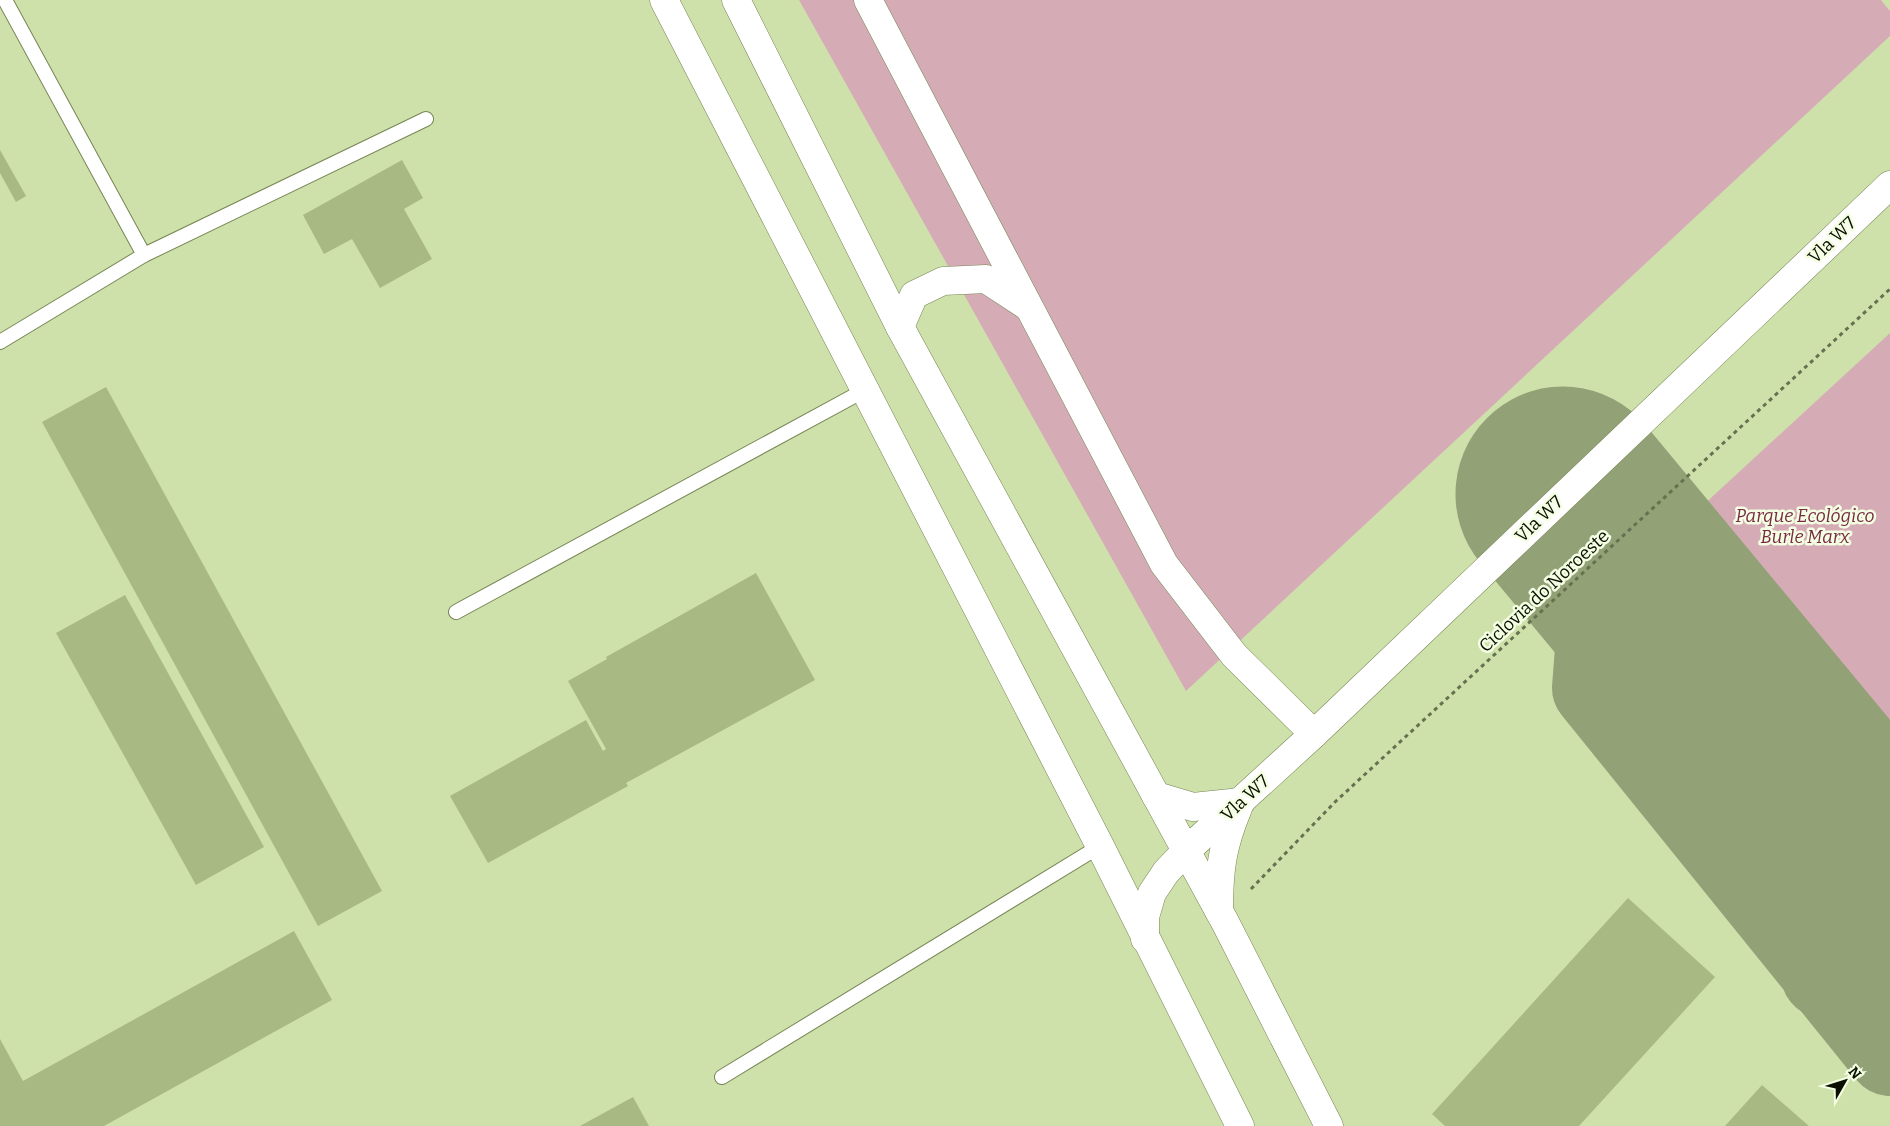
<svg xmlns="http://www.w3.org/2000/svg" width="1890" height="1126" viewBox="0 0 1890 1126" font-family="Bitter,serif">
<rect width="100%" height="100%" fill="#cfe1ab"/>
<!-- green -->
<g fill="#d5acb6">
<path d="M 799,0 L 1881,0 L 1890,11 L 1890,36 L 1186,691 Z"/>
<path d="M 1890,333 L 1890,757 L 1688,519 Z"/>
</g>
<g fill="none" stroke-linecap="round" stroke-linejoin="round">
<!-- taxiway -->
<g stroke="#93a177" stroke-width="86">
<path d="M 1634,580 L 1600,623 L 1595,688 L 1890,1053"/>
<path d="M 1824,975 L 1831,912 L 1861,853"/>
</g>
<!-- runway -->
<path stroke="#93a177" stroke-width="215" d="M 1563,494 L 1890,888"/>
</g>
<!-- building -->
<g fill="#a8b984">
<path d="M 0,150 L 26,196 L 16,202 L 0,173 Z"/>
<path d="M 402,160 L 423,198 L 404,209 L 432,259 L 380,288 L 352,239 L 324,254 L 303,215 Z"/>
<path d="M 106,387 L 382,891 L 318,926 L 42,422 Z"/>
<path d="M 756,573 L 815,680 L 626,783 L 628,786 L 488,863 L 450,796 L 586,720 L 603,751 L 606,749 L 568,681 L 607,659 L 606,657 Z"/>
<path d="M 125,595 L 264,847 L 196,885 L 56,633 Z"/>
<path d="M 1628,898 L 1715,977 L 1579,1126 L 1445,1126 L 1432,1114 Z"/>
<path d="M 294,931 L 332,1000 L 104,1126 L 0,1126 L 0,1039 L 23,1081 Z"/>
<path d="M 1762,1085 L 1809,1126 L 1725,1126 Z"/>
<path d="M 633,1097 L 649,1126 L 580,1126 Z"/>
</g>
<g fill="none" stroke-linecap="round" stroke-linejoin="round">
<!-- lane casing -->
<g stroke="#768553" stroke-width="16">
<g id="lane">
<path d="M 5,0 L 144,255"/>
<path d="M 0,342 L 144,255 L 426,119"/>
<path d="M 456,612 L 865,390"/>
<path d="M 722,1077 L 1100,846"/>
</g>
</g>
<!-- street casing -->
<g stroke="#768553" stroke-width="29">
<path id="street" d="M 868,0 L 1164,564 L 1234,655 L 1314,734"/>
</g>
<!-- secondary casing -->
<g stroke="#768553" stroke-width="29">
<g id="secondary">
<path d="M 664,0 L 1100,846 L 1240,1126"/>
<path d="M 736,0 L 900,327 L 1225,922 L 1329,1126"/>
<path d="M 900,327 L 914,295 L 943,281 L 986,279 L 1027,306"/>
<path d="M 1156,796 L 1193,807 L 1241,802"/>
<path d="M 1219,911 C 1219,870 1222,846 1238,808"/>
<path d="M 1145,939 L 1145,917 L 1152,893 L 1166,872 L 1186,851 L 1314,734 L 1890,185"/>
</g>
</g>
<!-- path -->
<path stroke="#66714f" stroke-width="3" stroke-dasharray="4 4" stroke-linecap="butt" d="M 1251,889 L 1335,802 L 1890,289"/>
<!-- lane -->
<use href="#lane" stroke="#fff" stroke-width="14"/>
<!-- street -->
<use href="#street" stroke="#fff" stroke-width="28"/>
<!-- secondary -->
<use href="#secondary" stroke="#fff" stroke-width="28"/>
</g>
<g text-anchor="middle" stroke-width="5" stroke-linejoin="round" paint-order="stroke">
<!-- street labels -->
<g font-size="18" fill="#0a0f00" stroke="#f4fee3">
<text transform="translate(1832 240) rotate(-44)" y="6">Vla W7</text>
<text transform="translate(1539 519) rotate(-44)" y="6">Vla W7</text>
<text transform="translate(1544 591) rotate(-43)" y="6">Ciclovia do Noroeste</text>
<text transform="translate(1245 798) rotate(-43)" y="6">Vla W7</text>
</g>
<!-- park labels -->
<g font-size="18" font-style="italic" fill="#782a44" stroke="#f4fee3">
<text x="1805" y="522">Parque Ecológico<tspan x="1805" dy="21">Burle Marx</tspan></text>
</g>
</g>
<!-- north arrow -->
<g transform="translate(1845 1081) rotate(51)" stroke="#f4fee3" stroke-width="4" paint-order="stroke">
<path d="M0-4L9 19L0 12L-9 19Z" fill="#0a0f00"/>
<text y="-8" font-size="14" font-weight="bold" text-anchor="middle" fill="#0a0f00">N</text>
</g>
</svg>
